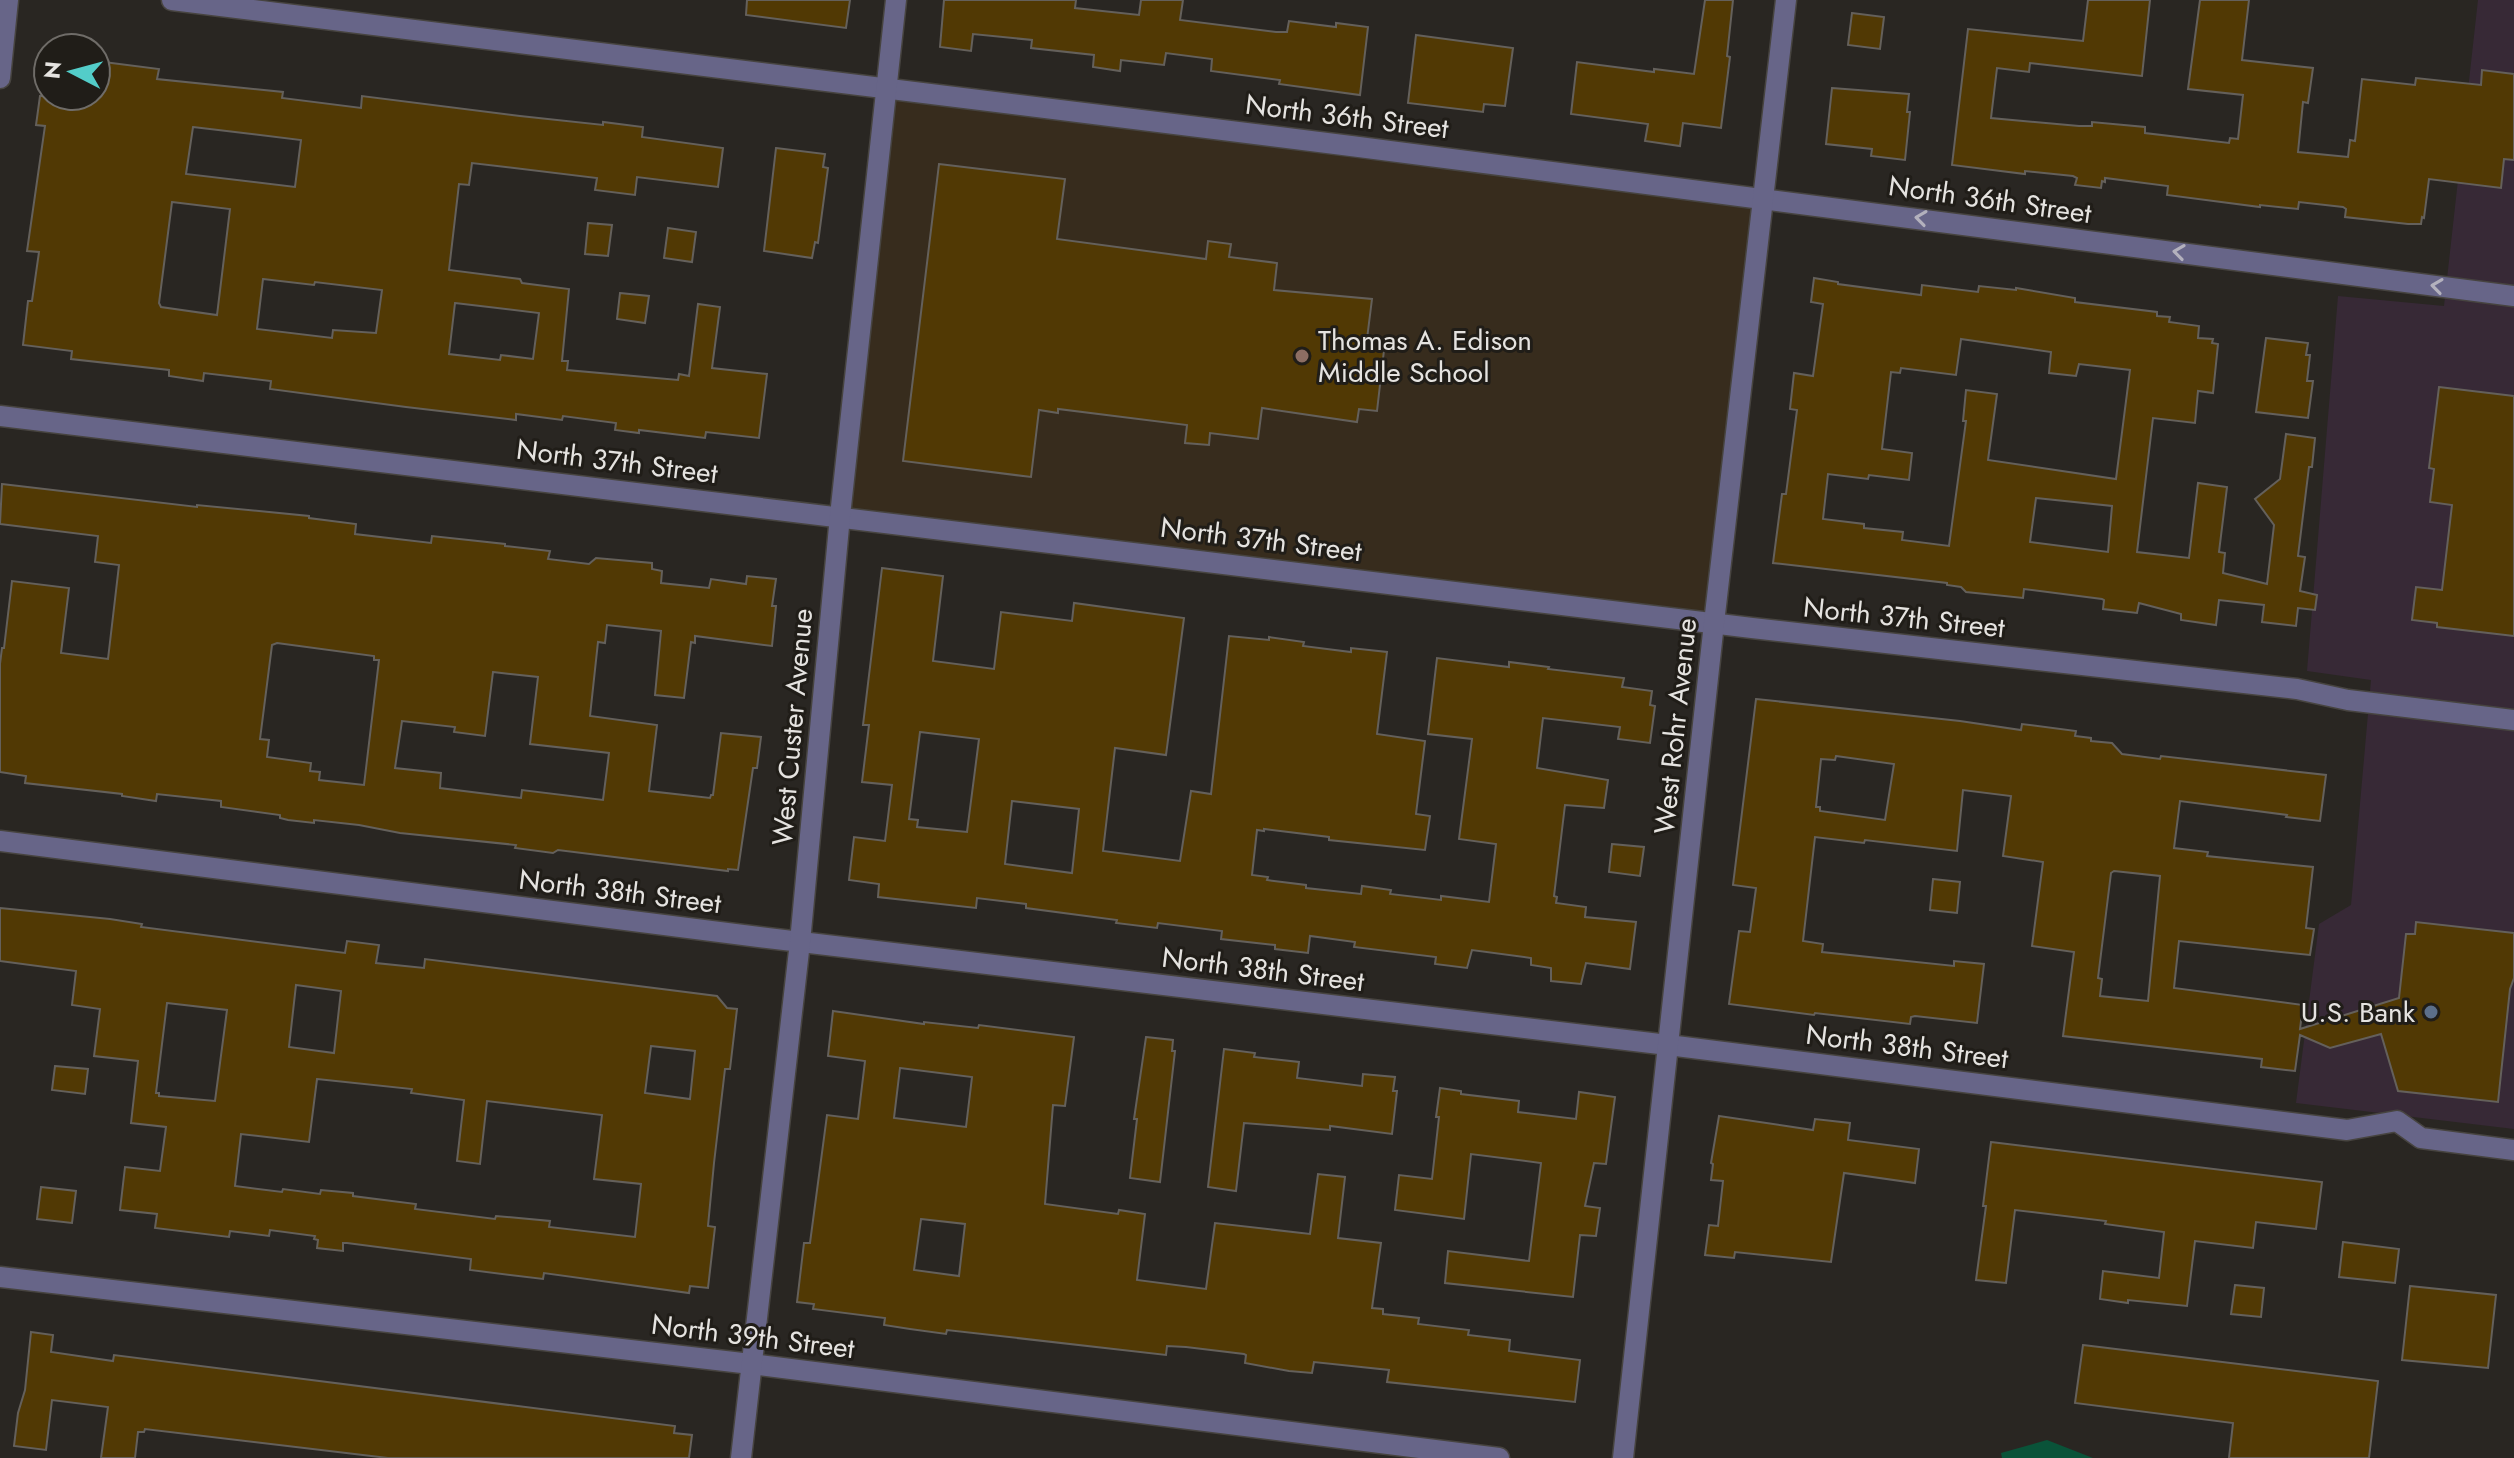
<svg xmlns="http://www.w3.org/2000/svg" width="2514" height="1458" viewBox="0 0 2514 1458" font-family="Jost,sans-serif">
<rect width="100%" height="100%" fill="#292622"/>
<!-- commercial -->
<path fill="#372936" d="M 2478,0 L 2514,0 L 2514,1129 L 2296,1103 L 2319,924 L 2351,905 L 2371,680 L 2307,671 L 2338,296 L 2444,306 Z"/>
<!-- education -->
<path fill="#372c1d" d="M 886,86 L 1765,197 L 1714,623 L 840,516 Z"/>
<!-- green -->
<path fill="#0a5339" d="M 2047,1440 L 2093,1458 L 2002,1458 L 2001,1453 Z"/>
<!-- building -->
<g fill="#513904" stroke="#64605b" stroke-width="2" fill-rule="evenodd">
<path d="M 747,0 L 850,0 L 846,28 L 746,15 Z"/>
<path d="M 944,0 L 1076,0 L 1075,8 L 1139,15 L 1141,0 L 1183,0 L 1180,20 L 1276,32 L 1287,32 L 1289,21 L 1336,27 L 1336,23 L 1368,27 L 1360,95 L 1279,84 L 1280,80 L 1211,71 L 1212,59 L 1166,53 L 1164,65 L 1121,60 L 1120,71 L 1093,67 L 1094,55 L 1031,48 L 1032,40 L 973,34 L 971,51 L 940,47 Z"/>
<path d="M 1705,0 L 1733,0 L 1727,56 L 1730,57 L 1721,128 L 1683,123 L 1680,146 L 1645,141 L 1648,124 L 1571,114 L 1577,62 L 1654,72 L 1654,69 L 1694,74 Z"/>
<path d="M 2088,0 L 2150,0 L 2142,76 L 2030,63 L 2029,72 L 1997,68 L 1991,118 L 2079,126 L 2092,126 L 2092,122 L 2145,127 L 2145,133 L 2229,143 L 2230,138 L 2238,139 L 2243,95 L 2188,89 L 2200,0 L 2249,0 L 2242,60 L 2313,68 L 2308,103 L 2303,102 L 2298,152 L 2348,157 L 2350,140 L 2355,141 L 2362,79 L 2415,85 L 2416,78 L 2481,85 L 2482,70 L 2514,74 L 2514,160 L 2504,159 L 2501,188 L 2429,179 L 2424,218 L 2422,217 L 2421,224 L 2408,224 L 2345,217 L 2346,209 L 2343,207 L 2299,202 L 2298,209 L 2260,205 L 2260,207 L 2167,195 L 2168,186 L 2105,178 L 2105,182 L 2102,181 L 2101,188 L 2075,185 L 2077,178 L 2073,176 L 2025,171 L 2025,174 L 1952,165 L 1968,29 L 2083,41 Z"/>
<path d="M 1852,13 L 1884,17 L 1880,49 L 1848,45 Z"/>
<path d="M 1416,35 L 1513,48 L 1505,106 L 1484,104 L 1483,112 L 1408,103 Z"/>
<path d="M 96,61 L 159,69 L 157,79 L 283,92 L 282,98 L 361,108 L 362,96 L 520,116 L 603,125 L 603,122 L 643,127 L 642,137 L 723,148 L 718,187 L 637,177 L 635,195 L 595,190 L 597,178 L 472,163 L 469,185 L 459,184 L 449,270 L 520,279 L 522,283 L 569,289 L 562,361 L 568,361 L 567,370 L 678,380 L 679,374 L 689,376 L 698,304 L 720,307 L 712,368 L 767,374 L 759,438 L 706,432 L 705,438 L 639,430 L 639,433 L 615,430 L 616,423 L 563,416 L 562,420 L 516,414 L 516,420 L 406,407 L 270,389 L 271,381 L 204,373 L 203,381 L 169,376 L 169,370 L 71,359 L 72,351 L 23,345 L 28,301 L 32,301 L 39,252 L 27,251 L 45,126 L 36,125 L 40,96 L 96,96 ZM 193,127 L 301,140 L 295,187 L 186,174 ZM 172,202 L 230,209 L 217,315 L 161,307 L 159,303 ZM 263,279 L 314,285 L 315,282 L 382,290 L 376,333 L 333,330 L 332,338 L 257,329 ZM 455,303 L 539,313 L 533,359 L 501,355 L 500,360 L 449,354 Z"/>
<path d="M 1832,88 L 1909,94 L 1907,112 L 1910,112 L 1905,160 L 1871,156 L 1872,149 L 1826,144 Z"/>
<path d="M 776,148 L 825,154 L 823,167 L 828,168 L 818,243 L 815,242 L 812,258 L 764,251 Z"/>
<path d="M 939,164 L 1065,179 L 1057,239 L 1206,259 L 1208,241 L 1231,244 L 1229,257 L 1277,263 L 1274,290 L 1372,299 L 1366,347 L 1384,350 L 1377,411 L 1359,409 L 1357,422 L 1262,408 L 1258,439 L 1210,433 L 1209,445 L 1185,443 L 1187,425 L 1058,409 L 1058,413 L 1039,410 L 1031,477 L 903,461 Z"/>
<path d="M 588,223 L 612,225 L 608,256 L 585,254 Z"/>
<path d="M 668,228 L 696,232 L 692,262 L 664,258 Z"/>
<path d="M 1814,278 L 1838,282 L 1838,284 L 1921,295 L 1922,285 L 1978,292 L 1979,286 L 2016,290 L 2016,288 L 2075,298 L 2075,302 L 2157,312 L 2157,316 L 2170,317 L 2169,322 L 2199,326 L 2198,338 L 2213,339 L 2212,343 L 2218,344 L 2213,393 L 2198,391 L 2195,423 L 2153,418 L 2137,552 L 2189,558 L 2198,483 L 2227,487 L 2219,552 L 2225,553 L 2223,573 L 2267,584 L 2274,525 L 2255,499 L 2280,479 L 2286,434 L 2315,438 L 2312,467 L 2309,467 L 2298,556 L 2305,557 L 2300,591 L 2317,595 L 2315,610 L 2298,608 L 2296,626 L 2262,622 L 2264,605 L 2219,600 L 2216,625 L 2181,620 L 2181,614 L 2139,603 L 2137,613 L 2103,609 L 2104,600 L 2102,599 L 2024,589 L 2023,598 L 1966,592 L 1961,587 L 1947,585 L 1947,583 L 1773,563 L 1782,494 L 1786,494 L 1797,410 L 1790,409 L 1794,373 L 1813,376 L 1823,304 L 1811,302 ZM 1961,339 L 2051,352 L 2049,373 L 2076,376 L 2079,364 L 2130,370 L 2116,479 L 1988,460 L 1997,394 L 1966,390 L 1963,421 L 1966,421 L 1949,546 L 1902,540 L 1903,532 L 1864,528 L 1864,524 L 1823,519 L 1828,474 L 1868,479 L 1869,475 L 1909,480 L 1912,453 L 1882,449 L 1891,372 L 1900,373 L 1901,368 L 1956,375 ZM 2036,498 L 2112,506 L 2108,552 L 2030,542 Z"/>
<path d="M 620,293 L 649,296 L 645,323 L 617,319 Z"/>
<path d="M 2266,338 L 2308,343 L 2306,355 L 2310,355 L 2307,381 L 2313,381 L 2308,418 L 2256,412 Z"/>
<path d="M 2439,387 L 2514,396 L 2514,636 L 2437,627 L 2437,623 L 2412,620 L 2416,587 L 2442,590 L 2452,505 L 2430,502 L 2434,469 L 2429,468 Z"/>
<path d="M 2,484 L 197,507 L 197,505 L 309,516 L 309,518 L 356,524 L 355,534 L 431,543 L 432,536 L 505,544 L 505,546 L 550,551 L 548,559 L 589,564 L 596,558 L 652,563 L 652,569 L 662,571 L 661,583 L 709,588 L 711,579 L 746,584 L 747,576 L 776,579 L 772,606 L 776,606 L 772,646 L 695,636 L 695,643 L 691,642 L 684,698 L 655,695 L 661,631 L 607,625 L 605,643 L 598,642 L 590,716 L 657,725 L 649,791 L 710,798 L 711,795 L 713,795 L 721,733 L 761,737 L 757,768 L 753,768 L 738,870 L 728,869 L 728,871 L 558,850 L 553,853 L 515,848 L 516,845 L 400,833 L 359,825 L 314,820 L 314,823 L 288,820 L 280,818 L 280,815 L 221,807 L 221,801 L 157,794 L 156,801 L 122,796 L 122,794 L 25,783 L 26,776 L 0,772 L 0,664 L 2,648 L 4,648 L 12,581 L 69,588 L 61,653 L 108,659 L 119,565 L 95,562 L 98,536 L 0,524 ZM 277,643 L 374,656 L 374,660 L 379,660 L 364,785 L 319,780 L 320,772 L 310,771 L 311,763 L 267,757 L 269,740 L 260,739 L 272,645 ZM 493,672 L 538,677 L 530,744 L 609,753 L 603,800 L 522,790 L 521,798 L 440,788 L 441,773 L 395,768 L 402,721 L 455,727 L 454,732 L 485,736 Z"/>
<path d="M 882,568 L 943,576 L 933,661 L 994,669 L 1001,612 L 1072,621 L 1074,603 L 1184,618 L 1166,755 L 1115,748 L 1103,851 L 1180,861 L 1191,791 L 1211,794 L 1229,636 L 1269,640 L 1269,637 L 1304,642 L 1303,646 L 1351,652 L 1351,648 L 1387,652 L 1377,734 L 1425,741 L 1416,814 L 1430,816 L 1425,850 L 1329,840 L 1329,837 L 1264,829 L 1264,831 L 1257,830 L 1252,875 L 1268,877 L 1267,880 L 1306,885 L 1306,888 L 1361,894 L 1362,886 L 1391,890 L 1390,894 L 1441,900 L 1441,896 L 1489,902 L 1496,844 L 1459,839 L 1472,739 L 1428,734 L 1437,658 L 1509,667 L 1509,662 L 1549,667 L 1548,669 L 1624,678 L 1622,687 L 1652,691 L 1650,705 L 1655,706 L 1650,743 L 1618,739 L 1620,727 L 1543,718 L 1537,768 L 1608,780 L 1604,808 L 1565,805 L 1554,896 L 1557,897 L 1556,903 L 1586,907 L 1585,917 L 1636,922 L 1630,969 L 1586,963 L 1581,984 L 1551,981 L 1551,968 L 1531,965 L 1531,958 L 1472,950 L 1467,968 L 1435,964 L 1436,957 L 1354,947 L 1355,942 L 1310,936 L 1308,953 L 1275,949 L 1275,945 L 1221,939 L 1222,931 L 1158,923 L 1157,928 L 1116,923 L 1117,920 L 1026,908 L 1026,904 L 977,898 L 976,908 L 878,897 L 879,884 L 849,880 L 854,837 L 885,841 L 892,785 L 862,782 L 869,725 L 863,725 ZM 920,732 L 979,739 L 967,832 L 917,827 L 918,820 L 909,819 ZM 1012,801 L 1079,809 L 1072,873 L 1005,864 Z"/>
<path d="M 1756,699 L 1960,721 L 2021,730 L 2022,724 L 2076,731 L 2075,736 L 2091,738 L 2091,741 L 2112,743 L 2122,754 L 2160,759 L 2161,756 L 2326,775 L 2320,821 L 2286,817 L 2287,815 L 2180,801 L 2174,848 L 2208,852 L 2207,856 L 2313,867 L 2306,928 L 2314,929 L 2310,955 L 2179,941 L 2174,988 L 2303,1005 L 2300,1029 L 2399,998 L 2406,934 L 2415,934 L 2416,922 L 2514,933 L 2514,978 L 2510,989 L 2498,1102 L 2398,1091 L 2381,1034 L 2330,1048 L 2300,1035 L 2295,1071 L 2261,1067 L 2262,1059 L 2063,1036 L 2074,952 L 2032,946 L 2043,862 L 2003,856 L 2011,796 L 1963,790 L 1957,851 L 1865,840 L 1864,843 L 1815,837 L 1803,941 L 1823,944 L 1822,952 L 1954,966 L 1954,961 L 1984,964 L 1977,1023 L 1915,1016 L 1911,1017 L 1910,1024 L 1815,1013 L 1814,1015 L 1729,1004 L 1739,931 L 1750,932 L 1756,888 L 1733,885 ZM 1836,756 L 1894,764 L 1885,820 L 1820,811 L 1820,807 L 1816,807 L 1821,759 L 1835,760 ZM 2114,871 L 2160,876 L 2148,1001 L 2100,996 L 2102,979 L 2098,978 L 2111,873 Z"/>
<path d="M 1612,844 L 1644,847 L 1640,876 L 1609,872 Z"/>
<path d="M 1933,879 L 1960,882 L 1957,913 L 1930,910 Z"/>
<path d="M 0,908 L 110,919 L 142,924 L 141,927 L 345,953 L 347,941 L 379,945 L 376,963 L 424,968 L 425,959 L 717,996 L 727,1008 L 737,1009 L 730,1069 L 725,1069 L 714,1163 L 708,1226 L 715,1227 L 708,1288 L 690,1286 L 689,1293 L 544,1273 L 543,1279 L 470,1270 L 471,1259 L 347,1243 L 343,1243 L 343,1251 L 317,1248 L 318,1240 L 314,1239 L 315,1236 L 270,1230 L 269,1236 L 230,1231 L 229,1237 L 155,1228 L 157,1214 L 120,1210 L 125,1167 L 160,1171 L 166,1127 L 131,1123 L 138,1061 L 94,1056 L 100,1009 L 72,1005 L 76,971 L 0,961 ZM 296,985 L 341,991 L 334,1053 L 289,1047 ZM 167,1003 L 227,1010 L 215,1101 L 159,1096 L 159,1093 L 156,1093 ZM 651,1046 L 695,1051 L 690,1099 L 645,1093 ZM 317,1079 L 412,1089 L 411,1093 L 464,1100 L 457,1161 L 480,1164 L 487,1101 L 602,1115 L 594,1179 L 641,1184 L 635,1237 L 549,1227 L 550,1221 L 496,1216 L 495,1219 L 415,1209 L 416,1204 L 353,1196 L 353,1193 L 321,1190 L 320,1194 L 283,1189 L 282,1192 L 235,1186 L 241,1134 L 309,1142 Z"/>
<path d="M 833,1011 L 924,1024 L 924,1022 L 978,1028 L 979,1025 L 1074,1037 L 1065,1106 L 1053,1105 L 1045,1204 L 1118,1214 L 1119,1210 L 1145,1214 L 1137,1280 L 1206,1289 L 1215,1223 L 1310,1234 L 1318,1174 L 1345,1177 L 1338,1238 L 1381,1243 L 1372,1308 L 1383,1309 L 1383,1314 L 1419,1318 L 1418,1324 L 1469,1330 L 1468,1335 L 1510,1340 L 1509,1351 L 1580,1360 L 1575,1402 L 1387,1382 L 1389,1370 L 1314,1362 L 1312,1373 L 1289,1371 L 1245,1363 L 1246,1355 L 1244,1354 L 1186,1347 L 1167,1346 L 1166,1355 L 947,1330 L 946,1334 L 910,1329 L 884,1325 L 885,1318 L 813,1309 L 814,1304 L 797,1302 L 804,1243 L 810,1243 L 827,1115 L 858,1119 L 865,1061 L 828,1056 ZM 900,1068 L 972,1077 L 966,1127 L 894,1118 ZM 921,1219 L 965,1224 L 959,1276 L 914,1270 Z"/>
<path d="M 1146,1037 L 1173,1040 L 1172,1051 L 1175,1051 L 1160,1182 L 1130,1178 L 1137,1119 L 1134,1119 Z"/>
<path d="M 1224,1049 L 1255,1053 L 1254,1057 L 1299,1062 L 1297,1078 L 1362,1086 L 1363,1074 L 1395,1077 L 1393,1091 L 1397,1091 L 1392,1134 L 1330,1126 L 1330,1130 L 1244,1123 L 1236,1191 L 1208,1187 Z"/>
<path d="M 55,1066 L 88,1069 L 85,1094 L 52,1090 Z"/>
<path d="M 1440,1088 L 1461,1091 L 1461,1094 L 1519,1101 L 1518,1112 L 1576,1119 L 1579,1092 L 1615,1097 L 1606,1164 L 1594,1163 L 1585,1206 L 1600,1208 L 1596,1236 L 1580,1235 L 1573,1297 L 1445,1283 L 1448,1251 L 1529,1261 L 1541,1163 L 1471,1154 L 1464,1219 L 1395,1210 L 1399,1175 L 1432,1179 L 1439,1117 L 1436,1117 Z"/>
<path d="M 1719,1116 L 1813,1130 L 1815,1119 L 1850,1123 L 1848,1140 L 1919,1149 L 1915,1183 L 1844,1173 L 1831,1262 L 1735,1252 L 1734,1258 L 1705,1255 L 1709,1225 L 1718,1226 L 1723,1181 L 1711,1180 L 1713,1164 L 1711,1163 Z"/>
<path d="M 1991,1142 L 2322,1182 L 2316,1229 L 2256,1222 L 2253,1248 L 2195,1241 L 2187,1306 L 2128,1300 L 2128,1303 L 2100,1299 L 2103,1271 L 2159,1278 L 2164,1232 L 2105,1224 L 2106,1221 L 2015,1210 L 2006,1283 L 1976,1280 L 1986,1206 L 1983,1206 Z"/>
<path d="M 41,1187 L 76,1191 L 72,1223 L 37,1219 Z"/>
<path d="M 2343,1242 L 2399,1249 L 2395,1283 L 2339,1277 Z"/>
<path d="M 2235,1285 L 2264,1288 L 2261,1317 L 2231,1314 Z"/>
<path d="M 2410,1286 L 2496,1295 L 2488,1368 L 2402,1360 Z"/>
<path d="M 31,1332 L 53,1335 L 51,1352 L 113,1361 L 114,1355 L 675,1426 L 674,1433 L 692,1435 L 689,1458 L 388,1458 L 145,1429 L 144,1432 L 138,1432 L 135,1458 L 101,1458 L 108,1407 L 52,1400 L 46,1450 L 14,1446 L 18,1413 L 25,1390 Z"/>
<path d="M 2083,1345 L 2378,1381 L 2369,1458 L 2229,1458 L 2233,1423 L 2075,1403 Z"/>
</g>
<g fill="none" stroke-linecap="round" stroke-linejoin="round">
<!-- minor casing -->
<g stroke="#474440" stroke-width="23">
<g id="minor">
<path d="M 172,0 C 953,94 1734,194 2514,296"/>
<path d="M 0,78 L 8,0"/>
<path d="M 0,416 L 1752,628 L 2297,689 L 2348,700 L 2514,720"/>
<path d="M 0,841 L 759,937 L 1668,1045 L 2347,1130 L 2397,1121 L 2421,1138 L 2514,1150"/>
<path d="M 0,1277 L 751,1364 L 1499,1458"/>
<path d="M 741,1458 L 800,942 L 840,516 L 896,0"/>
<path d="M 1623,1458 L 1714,623 L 1786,0"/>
</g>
</g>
<!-- minor -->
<use href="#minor" stroke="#676588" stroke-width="20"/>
</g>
<!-- one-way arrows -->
<defs><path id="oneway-chevron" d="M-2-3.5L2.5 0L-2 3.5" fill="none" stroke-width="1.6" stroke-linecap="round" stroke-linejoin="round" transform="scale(2)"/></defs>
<g stroke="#b3b1bd">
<use href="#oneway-chevron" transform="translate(1921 218) rotate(-172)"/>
<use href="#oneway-chevron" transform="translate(2179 252) rotate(-172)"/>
<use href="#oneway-chevron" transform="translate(2437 286) rotate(-172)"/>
</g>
<!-- markers -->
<circle fill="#8d6e63" stroke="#201d18" stroke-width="3" cx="1302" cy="356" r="8"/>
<circle fill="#5c6f8a" stroke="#201d18" stroke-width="3" cx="2431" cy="1012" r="8"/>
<g text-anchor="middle" stroke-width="6" stroke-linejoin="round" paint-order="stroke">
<!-- street labels -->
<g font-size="28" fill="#e5e3e0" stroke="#201d18">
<text transform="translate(1347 116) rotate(7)" y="10">North 36th Street</text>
<text transform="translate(1990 199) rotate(8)" y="10">North 36th Street</text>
<text transform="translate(617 461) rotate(7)" y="10">North 37th Street</text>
<text transform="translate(1261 539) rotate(7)" y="10">North 37th Street</text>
<text transform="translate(1904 617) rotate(6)" y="10">North 37th Street</text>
<text transform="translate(1675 726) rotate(-84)" y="10">West Rohr Avenue</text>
<text transform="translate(792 727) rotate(-85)" y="10">West Custer Avenue</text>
<text transform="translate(620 891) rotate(7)" y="10">North 38th Street</text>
<text transform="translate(1263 969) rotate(7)" y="10">North 38th Street</text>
<text transform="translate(1907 1046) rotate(7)" y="10">North 38th Street</text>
<text transform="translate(753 1336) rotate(7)" y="10">North 39th Street</text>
</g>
<!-- poi labels -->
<g font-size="28" fill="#e5e3e0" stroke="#201d18" text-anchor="start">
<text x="1318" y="350">Thomas A. Edison<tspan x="1318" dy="32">Middle School</tspan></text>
<text x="2415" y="1022" text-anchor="end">U.S. Bank</text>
</g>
</g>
<!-- north arrow -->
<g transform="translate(72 72) rotate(276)"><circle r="38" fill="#201d18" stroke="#6f6c68" stroke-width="2"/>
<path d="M0-6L14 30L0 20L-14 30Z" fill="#53cdc9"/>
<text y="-12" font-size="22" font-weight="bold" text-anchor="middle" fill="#e5e3e0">N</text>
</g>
</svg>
